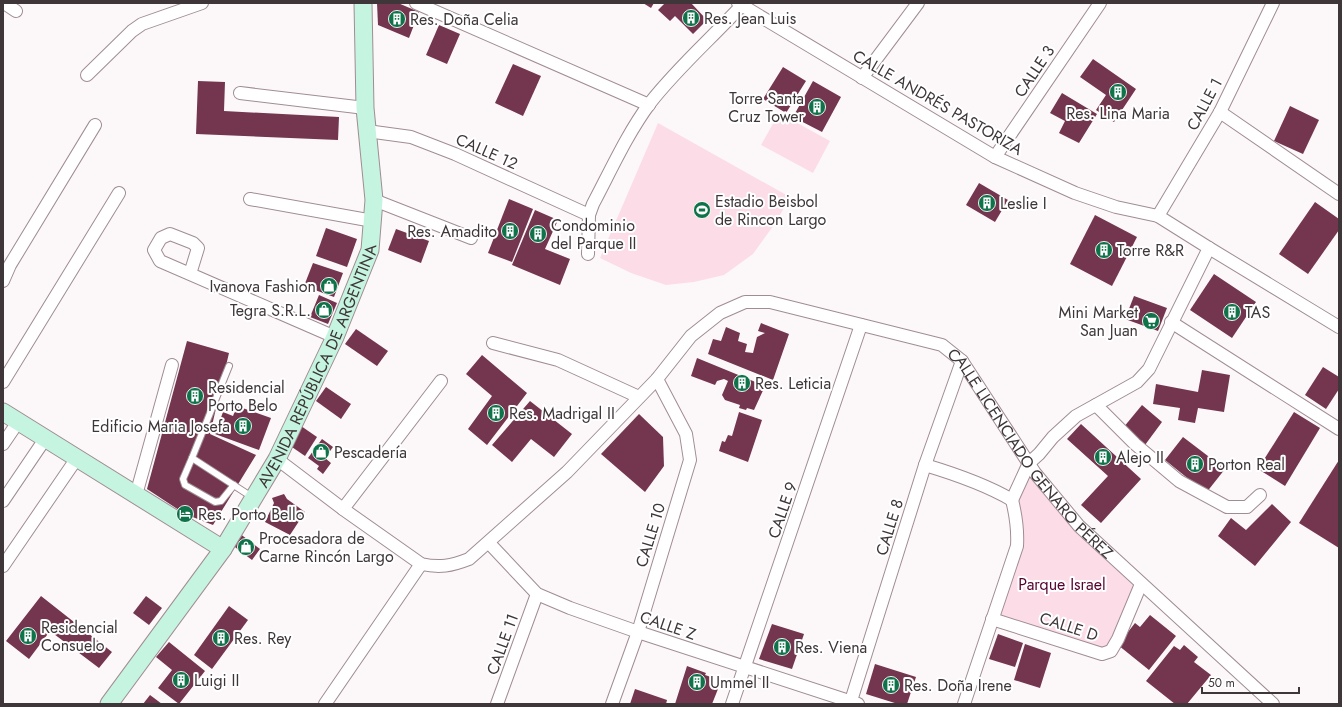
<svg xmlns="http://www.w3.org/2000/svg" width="1342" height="707" viewBox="0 0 1342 707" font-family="Jost,sans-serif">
<rect width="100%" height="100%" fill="#fcf8f9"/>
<!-- green -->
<g fill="#fcdde7">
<path d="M 779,113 L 830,141 L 813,173 L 761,145 Z"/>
<path d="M 658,123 L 790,197 L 776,222 L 753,254 L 724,275 L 694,282 L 666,285 L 631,273 L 600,258 Z"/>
<path d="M 1029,463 L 1035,473 L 1141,584 L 1111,651 L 992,619 L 1017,546 L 1012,500 Z"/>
</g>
<!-- building -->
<g fill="#74354e">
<path d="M 377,3 L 398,3 L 419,12 L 409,38 L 378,25 Z"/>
<path d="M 643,3 L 654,3 L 651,8 Z"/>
<path d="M 665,3 L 691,3 L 707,20 L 693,34 L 675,16 L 670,21 L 658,10 Z"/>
<path d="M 439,25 L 460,34 L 447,64 L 426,55 Z"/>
<path d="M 1093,59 L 1136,89 L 1114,122 L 1096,110 L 1106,95 L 1080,77 Z"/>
<path d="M 513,64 L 541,76 L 523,116 L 495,103 Z"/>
<path d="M 783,67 L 806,81 L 786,113 L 763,99 Z"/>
<path d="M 198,81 L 225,82 L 224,111 L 339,117 L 338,140 L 196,134 Z"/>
<path d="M 813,81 L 841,97 L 822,132 L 793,117 Z"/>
<path d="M 1062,93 L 1097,114 L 1079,143 L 1059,133 L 1065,121 L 1050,113 Z"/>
<path d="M 1290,106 L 1319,120 L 1303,154 L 1274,141 Z"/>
<path d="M 979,183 L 1008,200 L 995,222 L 966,205 Z"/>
<path d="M 509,199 L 533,209 L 512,262 L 488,253 Z"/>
<path d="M 1315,202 L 1339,219 L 1339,230 L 1308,274 L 1279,254 Z"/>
<path d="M 535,210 L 558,220 L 545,249 L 570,259 L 560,285 L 512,265 Z"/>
<path d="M 1095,215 L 1137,237 L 1112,286 L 1070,264 Z"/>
<path d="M 326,228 L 357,239 L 347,267 L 316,256 Z"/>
<path d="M 396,229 L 429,241 L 421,263 L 388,250 Z"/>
<path d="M 313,263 L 343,273 L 334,297 L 304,286 Z"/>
<path d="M 1214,274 L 1256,302 L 1232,338 L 1190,310 Z"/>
<path d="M 319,295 L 337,303 L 328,324 L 310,317 Z"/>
<path d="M 1134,296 L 1167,308 L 1158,331 L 1125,319 Z"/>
<path d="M 761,323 L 789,334 L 773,380 L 708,354 L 713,339 L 721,341 L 726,327 L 740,333 L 738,341 L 747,344 L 745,352 L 753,353 L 757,337 L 765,333 L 758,331 Z"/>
<path d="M 356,329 L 388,351 L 377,366 L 345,344 Z"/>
<path d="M 187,341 L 229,353 L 210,434 L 256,455 L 213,525 L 185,514 L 147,489 Z"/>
<path d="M 482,355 L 527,393 L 487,445 L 468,429 L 492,396 L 466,374 Z"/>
<path d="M 697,358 L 765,386 L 754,410 L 747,408 L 746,410 L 739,408 L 740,405 L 725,400 L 722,395 L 728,381 L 724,379 L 717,381 L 715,385 L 691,376 Z"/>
<path d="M 1323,367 L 1339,377 L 1339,389 L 1326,409 L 1305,395 Z"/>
<path d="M 1202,370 L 1230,375 L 1224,412 L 1198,408 L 1195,423 L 1178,420 L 1180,408 L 1153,404 L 1156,384 L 1198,392 Z"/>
<path d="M 326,387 L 351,404 L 341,419 L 316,401 Z"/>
<path d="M 530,401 L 572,434 L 554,457 L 531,439 L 512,462 L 492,445 Z"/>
<path d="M 1142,405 L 1162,422 L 1145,445 L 1123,428 Z"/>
<path d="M 237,406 L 271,418 L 259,450 L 215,434 L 223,412 L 233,416 Z"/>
<path d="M 739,412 L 762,420 L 748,462 L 719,451 L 722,441 L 725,442 L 728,435 L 732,436 Z"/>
<path d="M 1294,412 L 1320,428 L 1285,486 L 1258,469 Z"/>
<path d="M 639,414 L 663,437 L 664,466 L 645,492 L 601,454 Z"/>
<path d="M 1081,424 L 1141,479 L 1101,523 L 1081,505 L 1108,476 L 1067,439 Z"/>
<path d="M 301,426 L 317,437 L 305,456 L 289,445 Z"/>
<path d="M 1183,437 L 1225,469 L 1206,493 L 1165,460 Z"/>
<path d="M 322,439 L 333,447 L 325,458 L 331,463 L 323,474 L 317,469 L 319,466 L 308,458 Z"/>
<path d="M 1339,460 L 1339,548 L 1299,523 Z"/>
<path d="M 284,494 L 287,499 L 305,512 L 290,535 L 265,522 L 274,503 L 272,498 Z"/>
<path d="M 1272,504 L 1291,522 L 1255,566 L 1218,536 L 1231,518 L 1246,530 Z"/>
<path d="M 239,533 L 260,549 L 252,560 L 231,544 Z"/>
<path d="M 41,596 L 112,652 L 99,668 L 50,631 L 29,659 L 6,641 Z"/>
<path d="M 146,596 L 162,608 L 149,625 L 133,613 Z"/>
<path d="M 229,606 L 248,620 L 212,669 L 194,655 Z"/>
<path d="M 1150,615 L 1176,636 L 1149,670 L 1118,645 L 1135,623 L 1140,627 Z"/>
<path d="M 772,624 L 804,634 L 792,669 L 759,659 Z"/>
<path d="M 998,634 L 1023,643 L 1015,667 L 989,659 Z"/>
<path d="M 169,642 L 205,671 L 179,704 L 158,688 L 172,670 L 156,657 Z"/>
<path d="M 1025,644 L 1051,653 L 1040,688 L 1014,680 Z"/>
<path d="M 1184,645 L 1198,657 L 1194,662 L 1211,675 L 1187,704 L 1175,704 L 1146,681 L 1174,646 L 1180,650 Z"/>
<path d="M 875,664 L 916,677 L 907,704 L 898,704 L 866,694 Z"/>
<path d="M 687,666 L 706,673 L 705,675 L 714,678 L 711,686 L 718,689 L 712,704 L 675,704 Z"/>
<path d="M 635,689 L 667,700 L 666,704 L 630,704 Z"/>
<path d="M 150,695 L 162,704 L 143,704 Z"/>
</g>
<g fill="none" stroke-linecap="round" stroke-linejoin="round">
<!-- lane casing -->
<g stroke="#a08d93" stroke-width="8">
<g id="lane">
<path d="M 229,366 L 192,458 L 252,497"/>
<path d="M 192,458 L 183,479 L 185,485 L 215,502 L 221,501 L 234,485"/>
</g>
</g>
<!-- street casing -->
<g stroke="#a08d93" stroke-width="14">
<g id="street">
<path d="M 4,3 L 16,11"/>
<path d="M 416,3 L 649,105"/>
<path d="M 738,3 L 995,157 L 1075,193 L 1116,207 L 1158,216 L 1209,248 L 1339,327"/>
<path d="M 87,75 L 132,31 L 142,24 L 202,3"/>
<path d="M 862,78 L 918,3"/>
<path d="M 240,93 L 365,108"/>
<path d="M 1220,112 L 1339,194"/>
<path d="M 367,131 L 411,137 L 455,154 L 589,215"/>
<path d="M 995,157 L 1100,3"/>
<path d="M 250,199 L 373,221"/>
<path d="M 374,200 L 471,238"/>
<path d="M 1158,216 L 1220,112 L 1273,3"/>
<path d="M 588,254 L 589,215 L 593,204 C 611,170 627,134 650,103 C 678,67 713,37 744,3"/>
<path d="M 190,274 L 198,248 L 193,243 L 170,234 L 161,238 L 154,250 L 160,261 L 335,337"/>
<path d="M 3,281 L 10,265 L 95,125"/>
<path d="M 1171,322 L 1339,429"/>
<path d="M 493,343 L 558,360 L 639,397"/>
<path d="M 3,382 L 119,193"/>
<path d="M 1096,405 L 1135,444 L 1179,481 L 1227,507 L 1247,507 L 1260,495"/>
<path d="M 3,444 L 18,422"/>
<path id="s1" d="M 277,459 L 343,509 L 421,564 C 440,568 451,566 469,559 L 567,472 L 657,379 L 691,336 L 720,313 L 745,302 L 770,302 L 942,345 L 962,361 L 1035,473 L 1079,526 L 1273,704"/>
<path d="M 925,465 C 955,474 985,484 1012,500"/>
<path d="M 136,495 L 172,365"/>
<path d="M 1012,500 L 1029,463 L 1039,454 L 1053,437 L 1076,416 L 1137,382 L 1149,369 L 1209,248"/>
<path d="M 3,501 L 45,439"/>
<path d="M 343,509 L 441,381"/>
<path d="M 489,543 L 537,594 L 570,608 L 638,632 L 858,704"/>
<path d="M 3,566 L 77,458"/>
<path d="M 992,619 L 1102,654 L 1111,651 L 1118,639 L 1141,584"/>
<path d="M 325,704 L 421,564"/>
<path d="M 497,704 L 537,594"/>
<path d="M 612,704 L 638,632 L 690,460 L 686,434 L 657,379"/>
<path d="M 732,704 L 861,325"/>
<path d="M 850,704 L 925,465 L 962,361"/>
<path d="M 964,704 L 1017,546 C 1018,530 1016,516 1012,500"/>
</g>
</g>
<!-- secondary casing -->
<g stroke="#a08d93" stroke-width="19">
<g id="secondary">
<path d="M 3,412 L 223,549"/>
<path id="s2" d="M 109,704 L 223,549 L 277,459 L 335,337 L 370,250 L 374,200 L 365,108 L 363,3"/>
</g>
</g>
<!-- lane -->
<use href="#lane" stroke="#fff" stroke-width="6"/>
<!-- street -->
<use href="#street" stroke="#fff" stroke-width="12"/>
<!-- secondary -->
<use href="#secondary" stroke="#c5f5e0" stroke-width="17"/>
</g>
<!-- icons -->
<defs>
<g id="building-disc" transform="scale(0.9)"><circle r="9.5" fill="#0f734a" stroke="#fff"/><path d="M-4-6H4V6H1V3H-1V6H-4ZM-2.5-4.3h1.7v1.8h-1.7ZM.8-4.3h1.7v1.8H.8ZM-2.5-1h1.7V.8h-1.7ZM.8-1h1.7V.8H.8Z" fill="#fff"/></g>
<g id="stadium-disc" transform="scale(0.9)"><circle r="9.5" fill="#0f734a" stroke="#fff"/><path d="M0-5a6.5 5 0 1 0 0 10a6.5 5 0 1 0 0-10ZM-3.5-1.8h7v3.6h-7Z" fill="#fff"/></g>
<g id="shop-disc" transform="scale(0.9)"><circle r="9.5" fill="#0f734a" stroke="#fff"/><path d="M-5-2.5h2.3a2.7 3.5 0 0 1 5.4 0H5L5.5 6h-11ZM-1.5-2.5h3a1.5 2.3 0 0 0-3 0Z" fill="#fff"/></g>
<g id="supermarket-disc" transform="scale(0.9)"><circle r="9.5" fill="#0f734a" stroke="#fff"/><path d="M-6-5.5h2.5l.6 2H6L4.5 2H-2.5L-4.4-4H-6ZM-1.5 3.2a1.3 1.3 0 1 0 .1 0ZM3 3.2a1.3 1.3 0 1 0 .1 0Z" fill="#fff"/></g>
<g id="hotel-disc" transform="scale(0.9)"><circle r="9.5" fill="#0f734a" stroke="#fff"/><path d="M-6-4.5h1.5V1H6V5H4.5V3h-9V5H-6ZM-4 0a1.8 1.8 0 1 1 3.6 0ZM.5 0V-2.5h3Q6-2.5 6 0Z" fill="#fff"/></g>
</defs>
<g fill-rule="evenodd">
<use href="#building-disc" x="691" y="18"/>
<use href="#building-disc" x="397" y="19"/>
<use href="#building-disc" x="1118" y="92"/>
<use href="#building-disc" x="817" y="107"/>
<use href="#building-disc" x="987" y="203"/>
<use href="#stadium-disc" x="702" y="210"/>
<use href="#building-disc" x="510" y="231"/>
<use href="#building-disc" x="538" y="234"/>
<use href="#building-disc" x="1104" y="250"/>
<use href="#shop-disc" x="329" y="286"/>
<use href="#shop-disc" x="324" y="310"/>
<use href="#building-disc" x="1232" y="312"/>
<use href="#supermarket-disc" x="1151" y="321"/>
<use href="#building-disc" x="742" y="383"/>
<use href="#building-disc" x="195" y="396"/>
<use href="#building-disc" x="496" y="413"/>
<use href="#building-disc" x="243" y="426"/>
<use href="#shop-disc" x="321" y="452"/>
<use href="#building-disc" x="1103" y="457"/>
<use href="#building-disc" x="1195" y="464"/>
<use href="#hotel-disc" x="185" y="514"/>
<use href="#shop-disc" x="246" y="547"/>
<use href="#building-disc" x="28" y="636"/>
<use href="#building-disc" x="221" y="638"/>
<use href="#building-disc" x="782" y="647"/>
<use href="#building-disc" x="181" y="680"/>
<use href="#building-disc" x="697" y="682"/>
<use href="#building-disc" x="891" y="685"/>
</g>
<g text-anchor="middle" stroke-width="4" stroke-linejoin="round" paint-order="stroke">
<!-- poi labels -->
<g font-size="16" fill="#3e3638" stroke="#fff" text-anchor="start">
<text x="704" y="24">Res. Jean Luis</text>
<text x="410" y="25">Res. Doña Celia</text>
<text x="804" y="104" text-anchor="end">Torre Santa<tspan x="804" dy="18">Cruz Tower</tspan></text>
<text x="1118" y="119" text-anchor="middle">Res. Lina Maria</text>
<text x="715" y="207">Estadio Beisbol<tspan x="715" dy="18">de Rincon Largo</tspan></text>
<text x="1000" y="209">Leslie I</text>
<text x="551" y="231">Condominio<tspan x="551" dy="18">del Parque II</tspan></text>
<text x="497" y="237" text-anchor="end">Res. Amadito</text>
<text x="1117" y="256">Torre R&amp;R</text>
<text x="316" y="292" text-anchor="end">Ivanova Fashion</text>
<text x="311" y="316" text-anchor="end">Tegra S.R.L.</text>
<text x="1138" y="318" text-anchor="end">Mini Market<tspan x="1138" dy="18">San Juan</tspan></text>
<text x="1245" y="318">TAS</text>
<text x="755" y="389">Res. Leticia</text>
<text x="208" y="393">Residencial<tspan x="208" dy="18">Porto Belo</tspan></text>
<text x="509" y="419">Res. Madrigal II</text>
<text x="230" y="432" text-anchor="end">Edificio Maria Josefa</text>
<text x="334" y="458">Pescadería</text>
<text x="1116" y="463">Alejo II</text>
<text x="1208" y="470">Porton Real</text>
<text x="198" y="520">Res. Porto Bello</text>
<text x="259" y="544">Procesadora de<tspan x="259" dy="18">Carne Rincón Largo</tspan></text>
<text x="41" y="633">Residencial<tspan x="41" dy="18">Consuelo</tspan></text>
<text x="234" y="644">Res. Rey</text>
<text x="795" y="653">Res. Viena</text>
<text x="194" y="686">Luigi II</text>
<text x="710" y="688">Ummel II</text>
<text x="904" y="691">Res. Doña Irene</text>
</g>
<!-- street labels -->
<g font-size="16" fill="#3e3638" stroke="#fff">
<text transform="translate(1034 71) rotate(-56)" y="6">CALLE 3</text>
<text transform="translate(938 102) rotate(30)" y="6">CALLE ANDRÉS PASTORIZA</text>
<text transform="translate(1204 104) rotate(-62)" y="6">CALLE 1</text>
<text transform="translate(487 151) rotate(24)" y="6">CALLE 12</text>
<text dy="6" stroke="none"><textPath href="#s2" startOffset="399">AVENIDA REPÚBLICA DE ARGENTINA</textPath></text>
<text dy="6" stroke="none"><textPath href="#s1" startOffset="950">CALLE LICENCIADO GENARO PÉREZ</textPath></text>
<text transform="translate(782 510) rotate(-71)" y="6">CALLE 9</text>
<text transform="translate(889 527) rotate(-73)" y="6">CALLE 8</text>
<text transform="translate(650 535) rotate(-73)" y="6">CALLE 10</text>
<text transform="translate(668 625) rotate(19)" y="6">CALLE Z</text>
<text transform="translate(1069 626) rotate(18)" y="6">CALLE D</text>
<text transform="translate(502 644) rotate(-70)" y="6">CALLE 11</text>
</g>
<!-- park labels -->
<g font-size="16" fill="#56002d" stroke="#fff">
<text x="1062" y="590">Parque Israel</text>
</g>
</g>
<!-- border -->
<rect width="1342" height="707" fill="none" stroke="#3e3638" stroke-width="8"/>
<!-- scale -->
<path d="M1202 687v6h97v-6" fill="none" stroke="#3e3638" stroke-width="2"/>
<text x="1208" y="687" font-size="12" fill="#3e3638" stroke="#ffffff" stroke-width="3" paint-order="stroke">50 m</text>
</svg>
